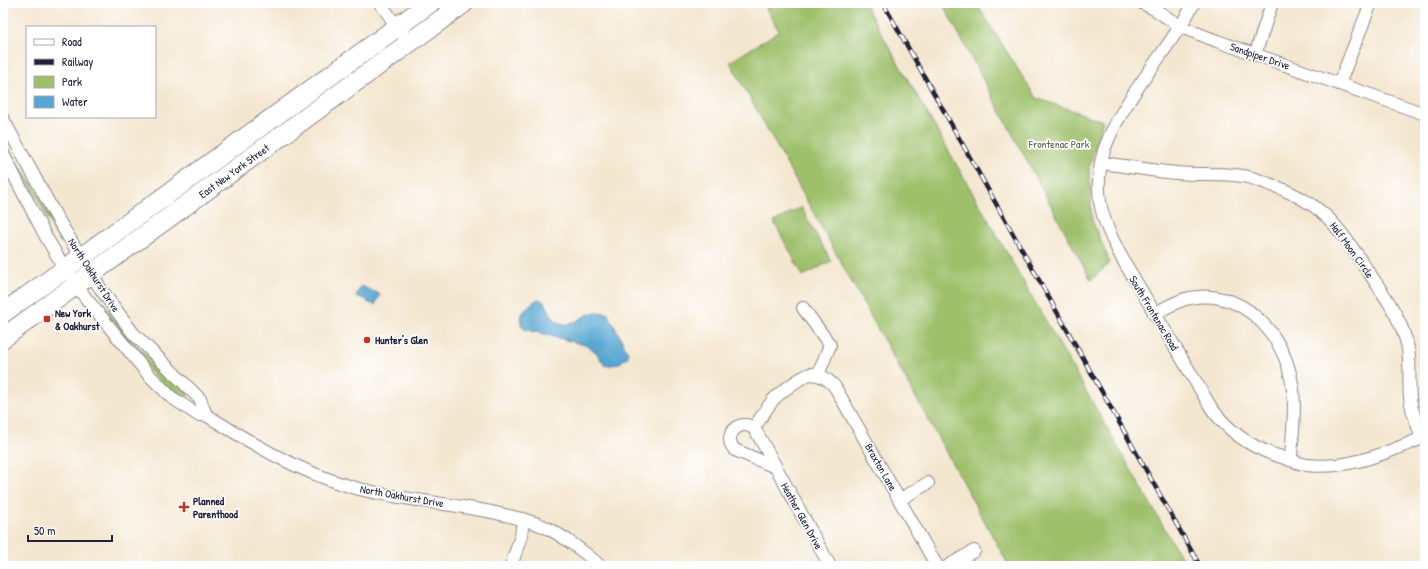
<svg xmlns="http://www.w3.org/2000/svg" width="1428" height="569" viewBox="0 0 1428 569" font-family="'Patrick Hand',sans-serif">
<rect width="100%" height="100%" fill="#fff"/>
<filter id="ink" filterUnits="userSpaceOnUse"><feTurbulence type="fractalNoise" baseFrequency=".025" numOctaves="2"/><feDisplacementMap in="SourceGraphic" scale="8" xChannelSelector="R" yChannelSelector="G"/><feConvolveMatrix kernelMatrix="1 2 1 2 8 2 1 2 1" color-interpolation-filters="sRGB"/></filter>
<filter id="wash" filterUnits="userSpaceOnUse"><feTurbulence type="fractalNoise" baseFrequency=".012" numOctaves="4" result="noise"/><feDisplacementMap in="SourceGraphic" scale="16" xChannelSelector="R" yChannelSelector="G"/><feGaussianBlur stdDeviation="0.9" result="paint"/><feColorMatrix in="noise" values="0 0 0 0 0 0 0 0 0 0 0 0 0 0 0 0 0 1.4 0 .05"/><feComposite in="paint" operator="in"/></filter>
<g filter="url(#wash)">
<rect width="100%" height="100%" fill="#f4e7d0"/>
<!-- green -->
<g fill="#9ec06a" stroke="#607152">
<path d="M 763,3 L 864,3 L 1186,566 L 1009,566 L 730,62 L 779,31 Z"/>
<path d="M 942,3 L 978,3 L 978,6 L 1036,98 L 1103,121 L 1089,168 L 1092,220 L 1110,263 L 1091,280 Z"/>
<path d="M 3,139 L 14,158 L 35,188 L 63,240 L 62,242 L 60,242 C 51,224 42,206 32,189 C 23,173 3,158 3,139 Z"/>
<path d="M 801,207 L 831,261 L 803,276 L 774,222 Z"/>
<path d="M 102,305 L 105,306 L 131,341 L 190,393 L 182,402 L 154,376 L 100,307 Z"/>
</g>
<!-- water -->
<g fill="#57a6d1" stroke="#3c6486">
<path d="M 361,286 L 380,294 L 375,305 L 367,302 L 368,300 L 356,296 Z"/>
<path d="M 538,299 C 551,301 548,322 564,324 C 579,326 587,306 608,314 L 628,352 L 628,357 L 618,364 L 605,366 L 596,352 L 585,345 L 524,329 C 514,317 528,305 538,299 Z"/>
</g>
</g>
<g filter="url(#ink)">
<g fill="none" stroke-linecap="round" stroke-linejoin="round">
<!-- minor casing -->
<g stroke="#8b8486" stroke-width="14">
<g id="minor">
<path d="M 380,3 L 409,43"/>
<path d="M 1142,3 L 1156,10 L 1181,27 L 1217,41 L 1425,114"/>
<path d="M 1194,3 C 1169,50 1129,91 1108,140 C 1100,158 1097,181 1100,201 C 1103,222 1113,241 1123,260 L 1212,409 C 1229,432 1249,446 1275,455 C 1286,458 1297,463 1307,465 C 1348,470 1388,452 1425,437"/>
<path d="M 1255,55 L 1272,3"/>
<path d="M 1339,84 L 1371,3"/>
<path d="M 3,119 L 57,218 L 100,288 L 133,333 L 200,399 L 206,415"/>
<path d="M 3,154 L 46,237 L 65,269 L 85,297 L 147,373 L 171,397 L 198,415 L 206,415 C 253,444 299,472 352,487 C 399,500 449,503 496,513 C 513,517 530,520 545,527 C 563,536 585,552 600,566"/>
<path d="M 1102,163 C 1127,166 1152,171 1177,173 C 1199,175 1221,173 1243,176 C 1252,177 1261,181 1269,184 C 1320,202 1337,223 1365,267 C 1381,290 1398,313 1406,340 C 1412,359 1408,379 1410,398 C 1411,411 1418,425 1422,438"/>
<path d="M 803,308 L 830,345 L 818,375"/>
<path d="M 1154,314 C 1165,308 1178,300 1190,298 C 1241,288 1282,332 1291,378 C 1297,404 1292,434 1291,460"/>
<path d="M 754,428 C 760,419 766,409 773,400 C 778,394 803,375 811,374 C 821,374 829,380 835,387 L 937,566"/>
<path d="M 775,467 L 735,450 C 720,435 742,417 754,429 C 757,432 759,437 761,440 L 830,566"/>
<path d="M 899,500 L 928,483"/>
<path d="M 511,566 L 521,536 L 523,519"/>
<path d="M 948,566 L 974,551"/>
</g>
</g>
<!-- primary casing -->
<g stroke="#8b8486" stroke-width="21">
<g id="primary">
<path d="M 3,313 L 65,269 L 430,3"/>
<path d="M 3,338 L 464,3"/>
</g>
</g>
<!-- minor -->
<use href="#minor" stroke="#fff" stroke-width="12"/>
<!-- primary -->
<use href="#primary" stroke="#fff" stroke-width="19"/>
<!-- rail casing -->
<g stroke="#22223b" stroke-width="4.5">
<path id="rail" d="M 883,3 L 1200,566"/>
</g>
<!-- rail -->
<use href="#rail" stroke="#fff" stroke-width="3" stroke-dasharray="9" stroke-linecap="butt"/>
</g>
</g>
<!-- markers -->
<g fill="#c8321e" stroke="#fff" stroke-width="1.5">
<rect x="43" y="315" width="8" height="8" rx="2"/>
<circle cx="367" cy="340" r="4"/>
<path d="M182 501h4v4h4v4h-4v4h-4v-4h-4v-4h4z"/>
</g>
<g text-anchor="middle" stroke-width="3.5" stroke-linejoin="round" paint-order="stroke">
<!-- street labels -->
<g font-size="11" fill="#22223b" stroke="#fff">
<text transform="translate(1260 56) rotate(19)" y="4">Sandpiper Drive</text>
<text transform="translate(234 171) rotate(-36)" y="4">East New York Street</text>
<text transform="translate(1352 250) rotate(54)" y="4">Half Moon Circle</text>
<text transform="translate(94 275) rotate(57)" y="4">North Oakhurst Drive</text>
<text transform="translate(1154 313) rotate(59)" y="4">South Frontenac Road</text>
<text transform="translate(881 467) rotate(60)" y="4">Braxton Lane</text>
<text transform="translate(402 496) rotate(10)" y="4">North Oakhurst Drive</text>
<text transform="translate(802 516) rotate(61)" y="4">Heather Glen Drive</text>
</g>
<!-- park labels -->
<g font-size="11" fill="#54614e" stroke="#fff">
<text x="1059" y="148">Frontenac Park</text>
</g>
<!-- poi labels -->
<g font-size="11" font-weight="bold" fill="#22223b" stroke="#fff" text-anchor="start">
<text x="55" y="317">New York<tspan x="55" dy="13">&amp; Oakhurst</tspan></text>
<text x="375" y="344">Hunter's Glen</text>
<text x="193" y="505">Planned<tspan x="193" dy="13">Parenthood</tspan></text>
</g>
</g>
<!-- margin -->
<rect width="1428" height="569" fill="none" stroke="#fff" stroke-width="16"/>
<!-- legend -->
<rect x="26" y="26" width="130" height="92" fill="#ffffff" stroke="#a7a7b1"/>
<rect x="34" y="39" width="20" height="6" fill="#ffffff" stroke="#a7a7b1"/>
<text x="62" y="46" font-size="12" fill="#22223b">Road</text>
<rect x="34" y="59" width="20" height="6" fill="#22223b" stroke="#a7a7b1"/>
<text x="62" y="66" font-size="12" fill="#22223b">Railway</text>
<rect x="34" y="76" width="20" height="12" fill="#9ec06a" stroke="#a7a7b1"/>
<text x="62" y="86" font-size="12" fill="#22223b">Park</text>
<rect x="34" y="96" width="20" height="12" fill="#57a6d1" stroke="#a7a7b1"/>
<text x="62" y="106" font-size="12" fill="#22223b">Water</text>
<!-- scale -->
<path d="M28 535v6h84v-6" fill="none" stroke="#22223b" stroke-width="2"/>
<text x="34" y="535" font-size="12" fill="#22223b" stroke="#ffffff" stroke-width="3" paint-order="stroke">50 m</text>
</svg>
